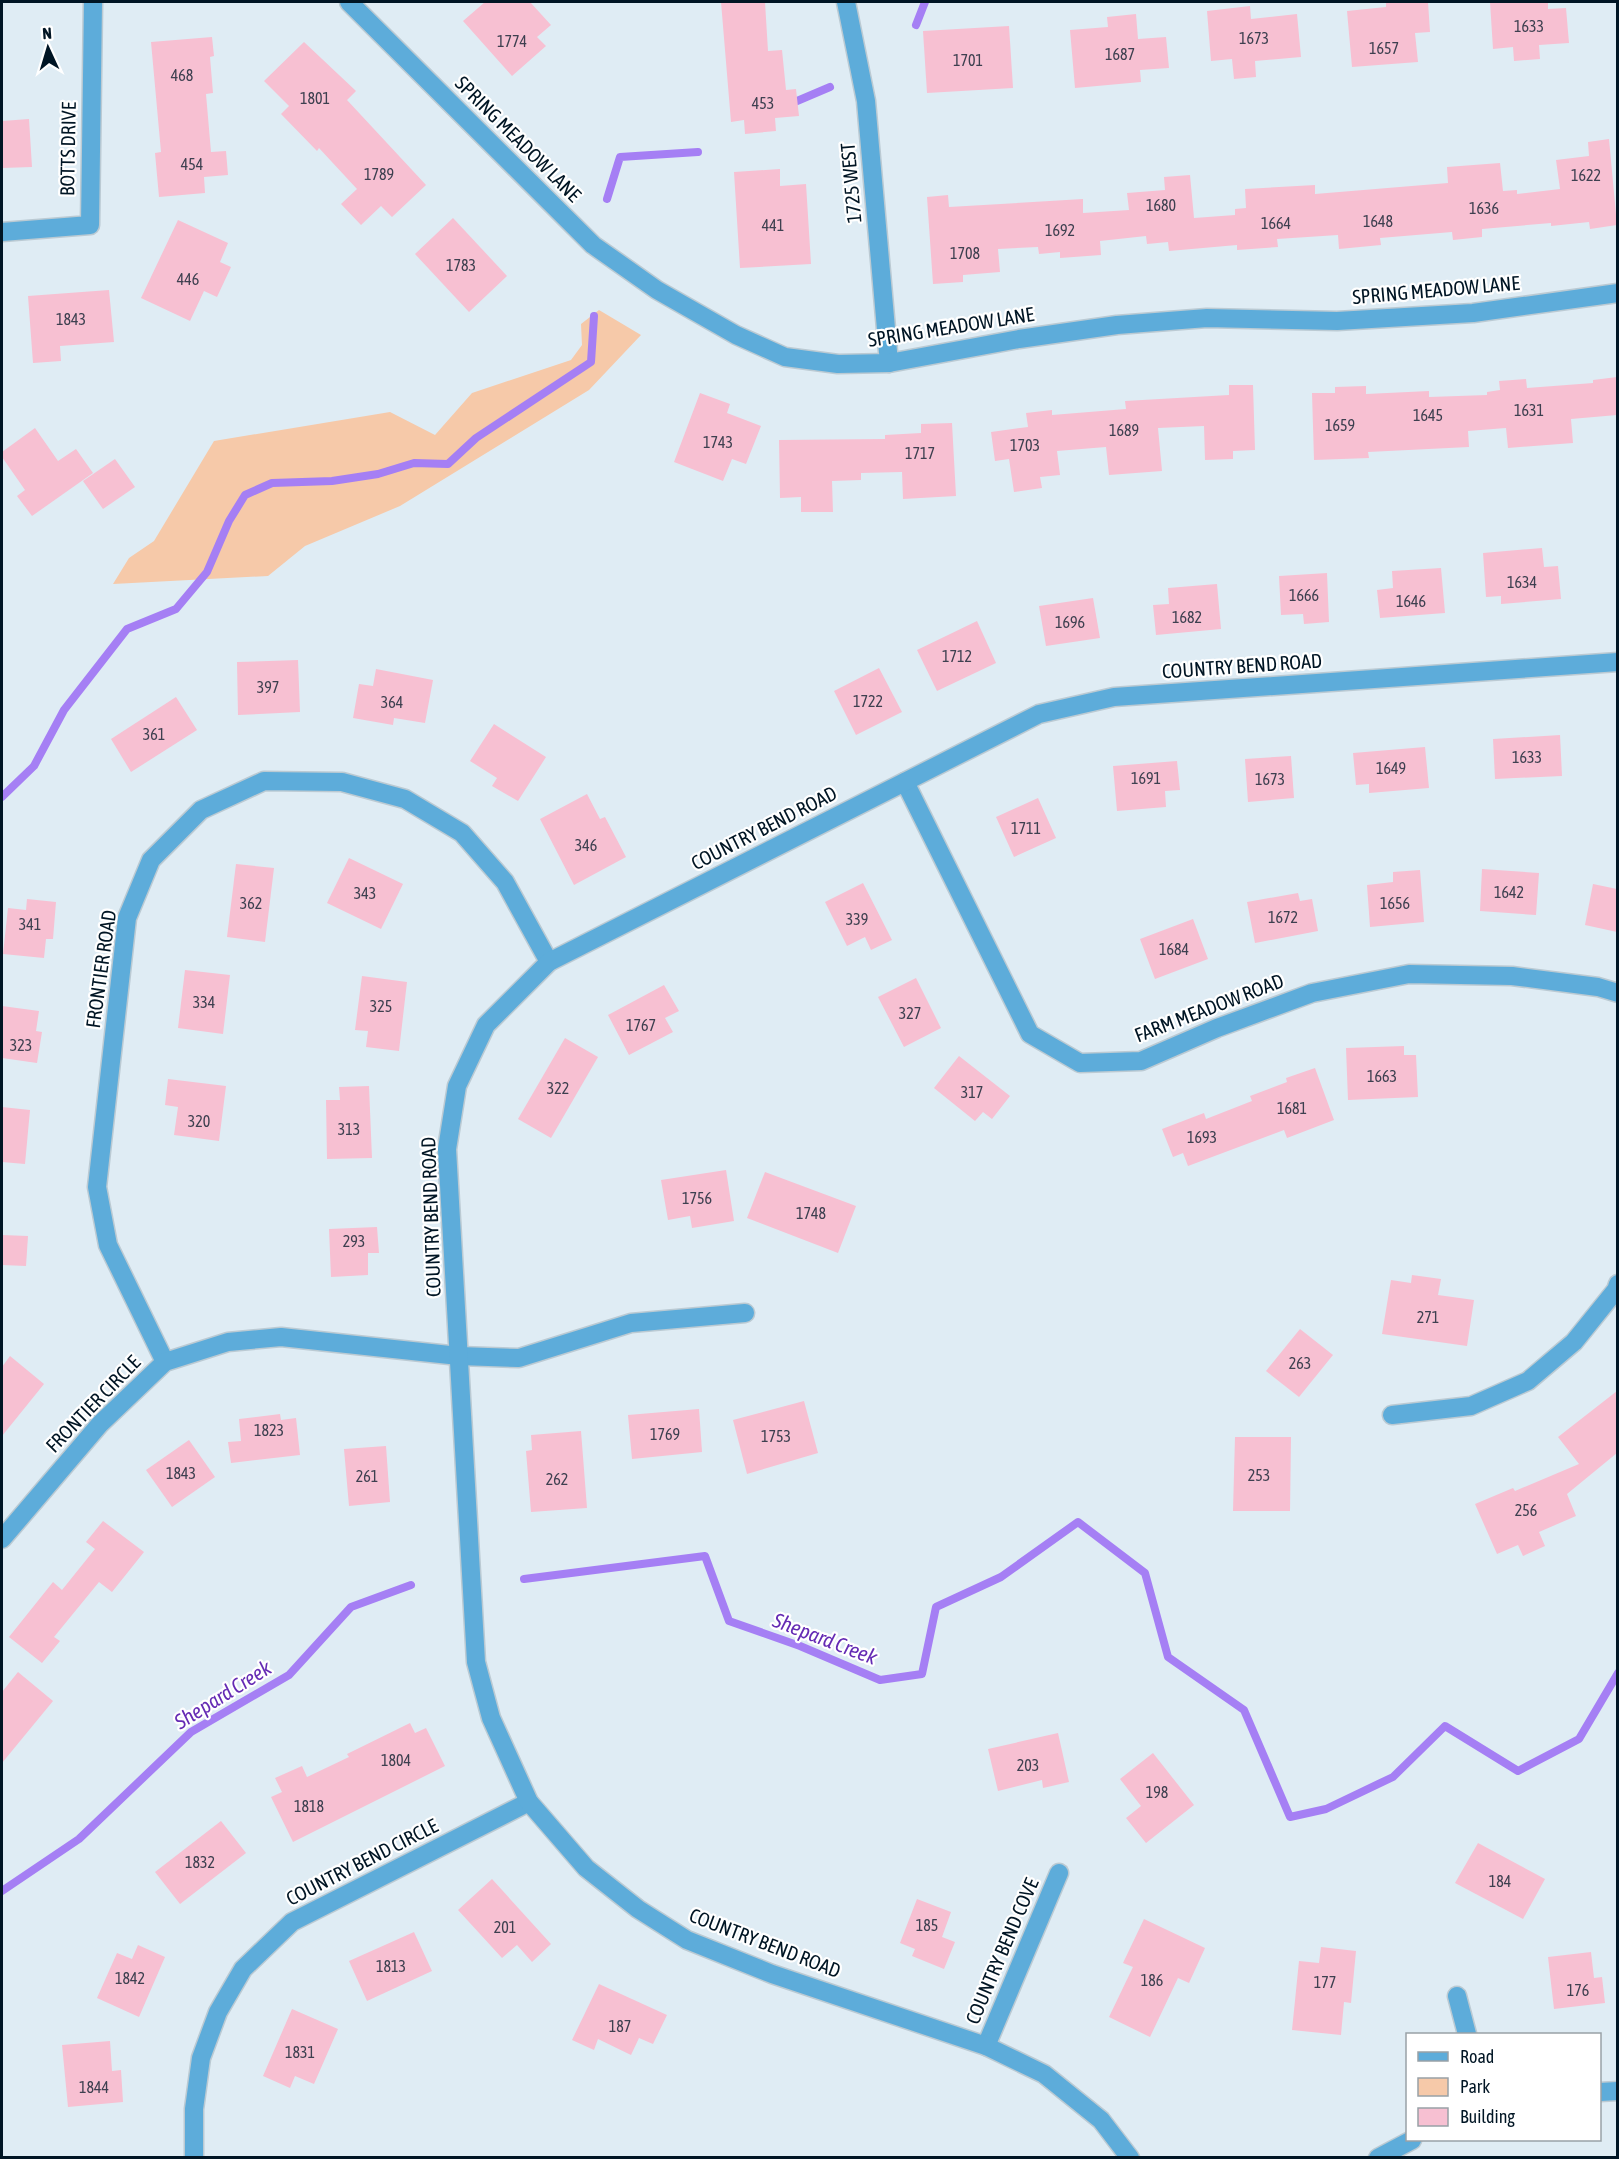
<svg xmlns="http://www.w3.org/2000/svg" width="1619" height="2159" viewBox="0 0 1619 2159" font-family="'Asap Condensed',sans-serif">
<rect width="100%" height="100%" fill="#dfecf4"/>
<!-- green -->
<path fill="#f6c9a9" d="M 599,310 L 641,335 L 589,390 L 400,506 L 305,546 L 268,576 L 113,584 L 129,558 L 154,541 L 214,441 L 390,412 L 435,435 L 472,393 L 571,360 L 582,345 L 581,324 Z"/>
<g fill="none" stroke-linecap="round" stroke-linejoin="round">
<!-- stream -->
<g stroke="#a57ff4" stroke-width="8">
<path d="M 916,25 L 925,2"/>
<path d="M 790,104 L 830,87"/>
<path d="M 607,199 L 620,157 L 698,152"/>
<path d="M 2,797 L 34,766 L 64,710 L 127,629 L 176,609 L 207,572 L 229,521 L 245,495 L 272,483 L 332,481 L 378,474 L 414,463 L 448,464 L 476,438 L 591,362 L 594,316"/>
<path d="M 524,1579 L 705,1556 L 729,1621 L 800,1646 L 880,1680 L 922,1674 L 936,1607 L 1001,1577 L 1078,1522 L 1145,1573 L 1168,1657 L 1244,1710 L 1290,1817 L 1326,1809 L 1393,1777 L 1445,1726 L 1518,1771 L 1579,1739 L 1618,1673"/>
<path d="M 2,1891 L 79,1839 L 191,1732 L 289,1675 L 351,1607 L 411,1585"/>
</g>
</g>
<!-- building -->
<g fill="#f7c0d2">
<path d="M 485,2 L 530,2 L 551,25 L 537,37 L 546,46 L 512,76 L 463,21 Z"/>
<path d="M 721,2 L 765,2 L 768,51 L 782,50 L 786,90 L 796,89 L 799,116 L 775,118 L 776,131 L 745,134 L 744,120 L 731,122 Z"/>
<path d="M 1386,2 L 1428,2 L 1430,32 L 1415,33 L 1418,62 L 1352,67 L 1347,11 L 1386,7 Z"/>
<path d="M 1490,2 L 1548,2 L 1548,9 L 1566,8 L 1569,43 L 1539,45 L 1540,59 L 1514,61 L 1513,47 L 1493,49 Z"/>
<path d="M 1250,6 L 1251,19 L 1297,14 L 1301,57 L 1255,61 L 1256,77 L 1234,79 L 1232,59 L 1211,61 L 1207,11 Z"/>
<path d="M 1136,14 L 1138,39 L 1166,37 L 1169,68 L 1140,70 L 1141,82 L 1075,88 L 1070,30 L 1108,27 L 1107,17 Z"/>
<path d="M 1009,26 L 1013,88 L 927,93 L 923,31 Z"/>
<path d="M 212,37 L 214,56 L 210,57 L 213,93 L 206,94 L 211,152 L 226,151 L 228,175 L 204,177 L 205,193 L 159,197 L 155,153 L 161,152 L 151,42 Z"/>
<path d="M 304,42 L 356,91 L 347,100 L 426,185 L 392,217 L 381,206 L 361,225 L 341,204 L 357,189 L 319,148 L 317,151 L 281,114 L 289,106 L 264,81 Z"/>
<path d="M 29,119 L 32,167 L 2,168 L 2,121 Z"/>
<path d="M 1609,139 L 1617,225 L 1590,229 L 1589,222 L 1551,226 L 1551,223 L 1482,229 L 1482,237 L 1453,240 L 1452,232 L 1380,238 L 1381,245 L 1339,249 L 1338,235 L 1277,239 L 1278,247 L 1237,250 L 1237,245 L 1169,251 L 1168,242 L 1147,244 L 1146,236 L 1100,241 L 1101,255 L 1060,258 L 1060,252 L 1039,254 L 1038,247 L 998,249 L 1000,272 L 963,275 L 963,282 L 933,284 L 927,197 L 948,195 L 949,207 L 1083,199 L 1083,213 L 1129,210 L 1127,193 L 1165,190 L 1164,177 L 1190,175 L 1194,218 L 1235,215 L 1235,209 L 1246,208 L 1245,189 L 1315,185 L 1315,194 L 1448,183 L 1447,167 L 1500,163 L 1503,191 L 1517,190 L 1517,194 L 1560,189 L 1556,160 L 1589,156 L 1588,142 Z"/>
<path d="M 780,169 L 780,186 L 806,184 L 811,264 L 740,268 L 734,172 Z"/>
<path d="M 453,218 L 507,276 L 469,312 L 415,254 Z"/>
<path d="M 178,220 L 228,243 L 220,262 L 231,267 L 217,297 L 204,291 L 190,321 L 141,298 Z"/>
<path d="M 109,290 L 114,342 L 60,346 L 61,361 L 33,363 L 28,296 Z"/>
<path d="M 1617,377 L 1617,415 L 1571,419 L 1573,443 L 1508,448 L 1506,428 L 1468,431 L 1469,447 L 1368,452 L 1369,458 L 1314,460 L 1312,393 L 1335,393 L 1335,387 L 1366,386 L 1366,394 L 1429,391 L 1429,397 L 1487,395 L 1487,392 L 1500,390 L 1499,381 L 1526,379 L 1527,388 L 1593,383 L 1593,380 Z"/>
<path d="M 1229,385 L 1253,385 L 1255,450 L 1233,451 L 1233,459 L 1205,460 L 1204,426 L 1158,428 L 1162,471 L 1109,475 L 1106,447 L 1057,451 L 1060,475 L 1040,477 L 1042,488 L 1014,492 L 1009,459 L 995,461 L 991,432 L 1028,427 L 1026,413 L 1052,410 L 1052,415 L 1126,409 L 1125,401 L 1229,395 Z"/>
<path d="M 700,393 L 730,404 L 727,413 L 761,426 L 746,464 L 732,459 L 723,481 L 674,462 Z"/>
<path d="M 952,423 L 956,496 L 903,499 L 902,472 L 861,473 L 861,480 L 832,481 L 833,512 L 801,512 L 801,497 L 780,498 L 779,440 L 885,439 L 885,435 L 921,433 L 921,424 Z"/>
<path d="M 35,428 L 58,461 L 76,449 L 93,473 L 32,516 L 17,496 L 25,490 L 2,457 L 2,452 Z"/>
<path d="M 115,459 L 135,487 L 103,509 L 83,481 Z"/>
<path d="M 1542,548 L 1544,567 L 1558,566 L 1561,599 L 1501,604 L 1501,596 L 1486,597 L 1483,553 Z"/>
<path d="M 1441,568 L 1445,613 L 1380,618 L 1377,590 L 1393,588 L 1392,571 Z"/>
<path d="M 1327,573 L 1329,622 L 1304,624 L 1303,614 L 1281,615 L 1279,576 Z"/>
<path d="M 1217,584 L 1221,629 L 1156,635 L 1153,605 L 1169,604 L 1168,588 Z"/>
<path d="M 1093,598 L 1100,638 L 1046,646 L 1039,606 Z"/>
<path d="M 977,621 L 996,663 L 937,691 L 917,650 Z"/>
<path d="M 298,660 L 300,712 L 238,715 L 237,662 Z"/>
<path d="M 879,668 L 902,712 L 856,735 L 834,691 Z"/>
<path d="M 376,669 L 433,680 L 425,723 L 394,718 L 393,725 L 353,718 L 359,684 L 373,686 Z"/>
<path d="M 176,697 L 197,730 L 131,772 L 111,739 Z"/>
<path d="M 494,724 L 546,757 L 518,801 L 492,786 L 497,778 L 470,761 Z"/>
<path d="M 1560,735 L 1562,776 L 1495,779 L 1493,739 Z"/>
<path d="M 1425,747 L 1429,788 L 1369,793 L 1369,784 L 1356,785 L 1353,753 Z"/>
<path d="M 1291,756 L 1294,798 L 1248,802 L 1245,759 Z"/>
<path d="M 1177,761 L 1180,790 L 1165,791 L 1166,807 L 1117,811 L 1113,766 Z"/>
<path d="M 587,794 L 600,819 L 605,817 L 626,857 L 574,885 L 540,819 Z"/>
<path d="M 1038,798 L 1056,838 L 1014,857 L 996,817 Z"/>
<path d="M 349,858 L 403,884 L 381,929 L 327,903 Z"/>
<path d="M 236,864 L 274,868 L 265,942 L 227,937 Z"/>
<path d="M 1482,869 L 1539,873 L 1536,915 L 1480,911 Z"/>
<path d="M 1420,870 L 1424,922 L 1370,927 L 1367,885 L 1393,882 L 1393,872 Z"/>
<path d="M 863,883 L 892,940 L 871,950 L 865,937 L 847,946 L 825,902 Z"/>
<path d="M 1593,884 L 1617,889 L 1617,932 L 1585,925 Z"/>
<path d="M 1298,893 L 1300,901 L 1312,899 L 1318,931 L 1255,943 L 1247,902 Z"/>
<path d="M 27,899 L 56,902 L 53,939 L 46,939 L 44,958 L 3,954 L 8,908 L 26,910 Z"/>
<path d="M 1193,919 L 1208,959 L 1155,979 L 1140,939 Z"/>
<path d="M 185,970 L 230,975 L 223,1034 L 178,1028 Z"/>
<path d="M 362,976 L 407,982 L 399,1051 L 366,1047 L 368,1031 L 355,1030 Z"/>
<path d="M 916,978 L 941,1028 L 904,1047 L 878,997 Z"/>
<path d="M 664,985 L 679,1011 L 665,1018 L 673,1032 L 629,1055 L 608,1015 Z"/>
<path d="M 2,1006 L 39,1011 L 36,1031 L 42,1032 L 37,1063 L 2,1058 Z"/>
<path d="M 565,1038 L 598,1057 L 551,1138 L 518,1119 Z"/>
<path d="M 1404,1046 L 1404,1055 L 1416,1055 L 1418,1097 L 1348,1100 L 1346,1048 Z"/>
<path d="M 959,1056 L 1010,1096 L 992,1119 L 983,1112 L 975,1121 L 934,1088 Z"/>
<path d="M 1315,1068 L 1334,1120 L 1287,1138 L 1284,1130 L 1188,1166 L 1183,1153 L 1173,1157 L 1162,1129 L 1204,1113 L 1206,1119 L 1252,1101 L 1250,1096 L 1287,1082 L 1286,1078 Z"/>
<path d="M 168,1079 L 226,1086 L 219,1141 L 174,1135 L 178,1107 L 165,1105 Z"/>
<path d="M 369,1086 L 372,1158 L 327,1159 L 326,1100 L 340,1100 L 339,1087 Z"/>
<path d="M 2,1107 L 30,1110 L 25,1164 L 2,1162 Z"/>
<path d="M 726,1170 L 734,1221 L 692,1228 L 690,1216 L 668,1220 L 661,1180 Z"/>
<path d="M 765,1172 L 856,1206 L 838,1253 L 747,1218 Z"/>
<path d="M 377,1227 L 379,1253 L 368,1253 L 368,1275 L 331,1277 L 329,1229 Z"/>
<path d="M 2,1235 L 28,1236 L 26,1266 L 2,1265 Z"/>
<path d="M 1412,1275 L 1441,1279 L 1438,1295 L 1474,1300 L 1467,1346 L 1382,1334 L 1391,1280 L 1411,1283 Z"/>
<path d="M 1300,1329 L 1333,1355 L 1299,1397 L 1266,1371 Z"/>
<path d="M 10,1356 L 44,1384 L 2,1436 L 2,1367 Z"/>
<path d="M 1617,1391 L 1617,1453 L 1567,1494 L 1576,1516 L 1539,1532 L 1545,1546 L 1523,1556 L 1518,1545 L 1497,1554 L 1475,1504 L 1513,1488 L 1515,1491 L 1579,1464 L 1558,1437 Z"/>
<path d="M 804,1401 L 818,1453 L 747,1474 L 733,1420 Z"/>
<path d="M 699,1409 L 702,1452 L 632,1459 L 628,1415 Z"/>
<path d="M 280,1414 L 281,1420 L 296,1418 L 300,1455 L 231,1463 L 228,1442 L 241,1441 L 239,1419 Z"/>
<path d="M 581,1431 L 587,1508 L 531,1512 L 526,1451 L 532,1450 L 531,1435 Z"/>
<path d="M 1235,1437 L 1291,1437 L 1290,1511 L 1233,1511 Z"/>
<path d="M 189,1440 L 215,1477 L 172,1507 L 146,1470 Z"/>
<path d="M 386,1446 L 390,1502 L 349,1506 L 344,1449 Z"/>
<path d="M 103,1521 L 144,1552 L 112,1592 L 99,1582 L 54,1637 L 60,1641 L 42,1663 L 9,1637 L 53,1582 L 62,1590 L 95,1549 L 86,1542 Z"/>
<path d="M 18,1672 L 53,1701 L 2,1763 L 2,1692 Z"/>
<path d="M 410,1723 L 415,1733 L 426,1728 L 445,1766 L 293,1842 L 271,1797 L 282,1792 L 275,1778 L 302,1766 L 307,1777 L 349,1757 L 347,1754 Z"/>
<path d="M 1058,1733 L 1069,1782 L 1043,1788 L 1042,1780 L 998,1791 L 988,1749 Z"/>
<path d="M 1153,1753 L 1194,1805 L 1146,1843 L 1126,1818 L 1141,1806 L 1120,1779 Z"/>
<path d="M 221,1821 L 246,1853 L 180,1904 L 155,1872 Z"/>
<path d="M 1478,1843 L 1545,1879 L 1523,1919 L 1455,1883 Z"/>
<path d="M 492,1879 L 551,1944 L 532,1962 L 517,1945 L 502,1958 L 458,1910 Z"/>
<path d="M 917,1899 L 951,1912 L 942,1937 L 955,1942 L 944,1969 L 912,1956 L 915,1949 L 900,1943 Z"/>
<path d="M 1144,1919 L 1205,1948 L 1189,1983 L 1178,1978 L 1150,2037 L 1109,2017 L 1133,1967 L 1123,1963 Z"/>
<path d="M 414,1932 L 432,1971 L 367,2001 L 349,1961 Z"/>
<path d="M 138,1945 L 165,1957 L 139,2017 L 97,1998 L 117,1953 L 132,1959 Z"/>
<path d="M 1321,1947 L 1356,1951 L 1351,2003 L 1344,2002 L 1341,2035 L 1292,2030 L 1299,1961 L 1319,1963 Z"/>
<path d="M 1591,1952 L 1594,1978 L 1602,1977 L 1605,2003 L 1554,2009 L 1548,1957 Z"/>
<path d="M 599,1984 L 667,2015 L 653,2044 L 639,2038 L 631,2055 L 598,2039 L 594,2050 L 572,2040 Z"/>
<path d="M 292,2009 L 338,2029 L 314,2084 L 295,2076 L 290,2088 L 263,2076 Z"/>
<path d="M 110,2041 L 112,2071 L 121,2070 L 123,2102 L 68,2107 L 62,2045 Z"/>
</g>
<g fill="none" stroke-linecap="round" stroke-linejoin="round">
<!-- minor casing -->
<g stroke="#bbcad3" stroke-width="21">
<g id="minor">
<path d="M 846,2 L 866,101 L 889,363"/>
<path d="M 2,232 L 90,225 L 93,2"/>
<path d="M 905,782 L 1030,1034 L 1080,1063 L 1141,1061 L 1217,1028 L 1312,993 L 1409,974 L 1512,976 L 1598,987 L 1618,993"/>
<path d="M 165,1362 L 108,1245 L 97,1187 L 127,918 L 151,860 L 201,810 L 264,781 L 342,782 L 405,799 L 462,833 L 505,882 L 549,962"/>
<path d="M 1392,1415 L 1471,1406 L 1528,1381 L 1574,1342 L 1616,1290 L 1618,1284"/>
<path d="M 2,1539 L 100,1424 L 165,1362 L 228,1342 L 281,1337 L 459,1356 L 519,1358 L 631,1323 L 745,1313"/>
<path d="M 1457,1996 L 1467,2034"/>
<path d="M 986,2046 L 1059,1873"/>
<path d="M 1600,2092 L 1618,2091"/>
<path d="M 194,2158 L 194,2109 L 201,2058 L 218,2012 L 243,1969 L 292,1922 L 529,1802"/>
<path d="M 1130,2158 L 1101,2120 L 1044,2074 L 986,2046 L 772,1974 L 687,1940 L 638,1909 L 586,1868 L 529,1802 L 491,1718 L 476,1662 L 447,1149 L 457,1086 L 486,1025 L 549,962 L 1039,714 L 1114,697 L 1618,662"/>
<path d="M 1378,2158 L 1412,2140"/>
</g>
</g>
<!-- tertiary casing -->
<g stroke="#bbcad3" stroke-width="21">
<path id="tertiary" d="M 349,2 L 593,245 L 657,290 L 736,335 L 785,357 L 838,364 L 889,363 L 1019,339 L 1117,325 L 1207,318 L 1337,321 L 1473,313 L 1618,293"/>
</g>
<!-- minor -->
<use href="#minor" stroke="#5dacda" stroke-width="18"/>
<!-- tertiary -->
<use href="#tertiary" stroke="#5dacda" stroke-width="18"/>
</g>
<g text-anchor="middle" stroke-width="4.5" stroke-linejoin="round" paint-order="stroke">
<!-- number labels -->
<g font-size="16" fill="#3e4050">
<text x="1529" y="32">1633</text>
<text x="1254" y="44">1673</text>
<text x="512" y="47">1774</text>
<text x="1384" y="54">1657</text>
<text x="1120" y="60">1687</text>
<text x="968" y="66">1701</text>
<text x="182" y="81">468</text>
<text x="315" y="104">1801</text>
<text x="763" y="109">453</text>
<text x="192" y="170">454</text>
<text x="379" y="180">1789</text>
<text x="1586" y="181">1622</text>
<text x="1161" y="211">1680</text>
<text x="1484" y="214">1636</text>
<text x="1378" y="227">1648</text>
<text x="1276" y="229">1664</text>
<text x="773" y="231">441</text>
<text x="1060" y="236">1692</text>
<text x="965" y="259">1708</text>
<text x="461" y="271">1783</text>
<text x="188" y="285">446</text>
<text x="71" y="325">1843</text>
<text x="1529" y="416">1631</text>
<text x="1428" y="421">1645</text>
<text x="1340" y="431">1659</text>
<text x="1124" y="436">1689</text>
<text x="718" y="448">1743</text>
<text x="1025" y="451">1703</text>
<text x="920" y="459">1717</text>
<text x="1522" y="588">1634</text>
<text x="1304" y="601">1666</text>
<text x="1411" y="607">1646</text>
<text x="1187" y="623">1682</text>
<text x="1070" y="628">1696</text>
<text x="957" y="662">1712</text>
<text x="268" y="693">397</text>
<text x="868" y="707">1722</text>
<text x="392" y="708">364</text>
<text x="154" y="740">361</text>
<text x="1527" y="763">1633</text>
<text x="1391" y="774">1649</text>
<text x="1146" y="784">1691</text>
<text x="1270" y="785">1673</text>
<text x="1026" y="834">1711</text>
<text x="586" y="851">346</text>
<text x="1509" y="898">1642</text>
<text x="365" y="899">343</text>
<text x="251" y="909">362</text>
<text x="1395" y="909">1656</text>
<text x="1283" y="923">1672</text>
<text x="857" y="925">339</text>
<text x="30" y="930">341</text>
<text x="1174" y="955">1684</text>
<text x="204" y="1008">334</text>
<text x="381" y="1012">325</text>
<text x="910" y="1019">327</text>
<text x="641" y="1031">1767</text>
<text x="21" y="1051">323</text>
<text x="1382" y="1082">1663</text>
<text x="558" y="1094">322</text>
<text x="972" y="1098">317</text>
<text x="1292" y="1114">1681</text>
<text x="199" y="1127">320</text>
<text x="349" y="1135">313</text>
<text x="1202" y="1143">1693</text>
<text x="697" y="1204">1756</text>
<text x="811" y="1219">1748</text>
<text x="354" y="1247">293</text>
<text x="1428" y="1323">271</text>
<text x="1300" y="1369">263</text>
<text x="269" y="1436">1823</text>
<text x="665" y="1440">1769</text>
<text x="776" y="1442">1753</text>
<text x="181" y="1479">1843</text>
<text x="1259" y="1481">253</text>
<text x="367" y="1482">261</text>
<text x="557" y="1485">262</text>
<text x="1526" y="1516">256</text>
<text x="396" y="1766">1804</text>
<text x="1028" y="1771">203</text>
<text x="1157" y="1798">198</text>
<text x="309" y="1812">1818</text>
<text x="200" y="1868">1832</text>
<text x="1500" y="1887">184</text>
<text x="927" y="1931">185</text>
<text x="505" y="1933">201</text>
<text x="391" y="1972">1813</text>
<text x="130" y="1984">1842</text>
<text x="1152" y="1986">186</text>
<text x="1325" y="1988">177</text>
<text x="1578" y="1996">176</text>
<text x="620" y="2032">187</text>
<text x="300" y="2058">1831</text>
<text x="94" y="2093">1844</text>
</g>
<!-- street labels -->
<g font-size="20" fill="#001524" stroke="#fff">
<text transform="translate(518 139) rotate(45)" y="7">SPRING MEADOW LANE</text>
<text transform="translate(68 149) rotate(-89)" y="7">BOTTS DRIVE</text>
<text transform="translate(851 183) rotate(-95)" y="7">1725 WEST</text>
<text transform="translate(1436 290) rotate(-5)" y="7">SPRING MEADOW LANE</text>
<text transform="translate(951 327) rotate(-9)" y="7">SPRING MEADOW LANE</text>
<text transform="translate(1242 666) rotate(-4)" y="7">COUNTRY BEND ROAD</text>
<text transform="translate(764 828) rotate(-27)" y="7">COUNTRY BEND ROAD</text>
<text transform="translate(101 969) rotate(-82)" y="7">FRONTIER ROAD</text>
<text transform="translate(1209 1008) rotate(-21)" y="7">FARM MEADOW ROAD</text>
<text transform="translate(431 1217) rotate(-92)" y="7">COUNTRY BEND ROAD</text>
<text transform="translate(93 1404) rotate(-46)" y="7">FRONTIER CIRCLE</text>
<text transform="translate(362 1862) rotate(-27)" y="7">COUNTRY BEND CIRCLE</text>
<text transform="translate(765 1943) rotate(21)" y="7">COUNTRY BEND ROAD</text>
<text transform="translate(1002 1951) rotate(-67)" y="7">COUNTRY BEND COVE</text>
</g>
<!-- water labels -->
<g font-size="21" font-style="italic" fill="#652bb4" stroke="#fff">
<text transform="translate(825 1639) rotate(21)" y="7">Shepard Creek</text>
<text transform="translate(223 1695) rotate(-32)" y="7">Shepard Creek</text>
</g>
</g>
<!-- border -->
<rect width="1619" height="2159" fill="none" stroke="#001524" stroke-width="6"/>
<!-- legend -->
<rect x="1406" y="2033" width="195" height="108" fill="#ffffff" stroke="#99a1a7" stroke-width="1.5"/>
<rect x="1418" y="2052" width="30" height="9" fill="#5dacda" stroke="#99a1a7" stroke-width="1.5"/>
<text x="1460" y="2063" font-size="18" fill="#001524">Road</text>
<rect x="1418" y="2078" width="30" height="18" fill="#f6c9a9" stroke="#99a1a7" stroke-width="1.5"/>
<text x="1460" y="2093" font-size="18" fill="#001524">Park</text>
<rect x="1418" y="2108" width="30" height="18" fill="#f7c0d2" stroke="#99a1a7" stroke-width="1.5"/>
<text x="1460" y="2123" font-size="18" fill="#001524">Building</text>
<!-- north arrow -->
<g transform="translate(48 48) rotate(356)" stroke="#ffffff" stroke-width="4.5" paint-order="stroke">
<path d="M0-4.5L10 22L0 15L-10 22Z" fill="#001524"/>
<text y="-9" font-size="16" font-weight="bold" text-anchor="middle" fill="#001524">N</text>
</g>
</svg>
